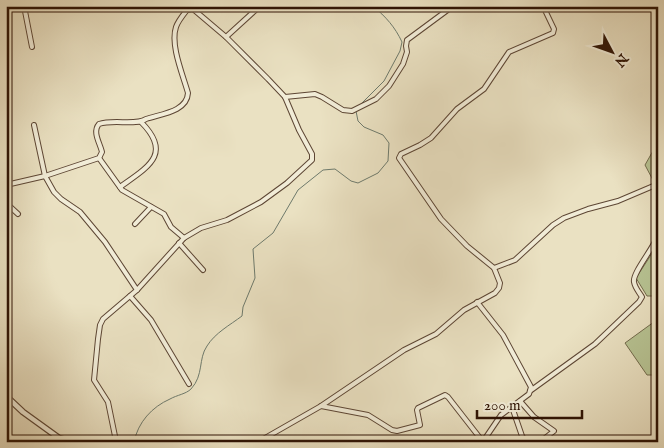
<svg xmlns="http://www.w3.org/2000/svg" width="664" height="448" viewBox="0 0 664 448" font-family="'IM FELL English',serif">
<rect width="100%" height="100%" fill="#eae1c2"/>
<filter id="stains"><feTurbulence type="fractalNoise" baseFrequency=".004" numOctaves="4"/><feColorMatrix values="0 0 0 0 .2 0 0 0 0 .09 0 0 0 0 .02 0 0 0 .5 -.17"/></filter>
<radialGradient id="worn" r=".72"><stop offset=".6" stop-color="#630" stop-opacity="0"/><stop offset="1" stop-color="#630" stop-opacity=".3"/></radialGradient>
<!-- green -->
<g fill="#b7c393" stroke="#726b4c">
<path d="M 658,142 L 658,181 L 654,182 L 645,165 Z"/>
<path d="M 658,244 L 658,296 L 647,296 L 636,278 Z"/>
<path d="M 658,319 L 658,375 L 647,375 L 625,343 Z"/>
</g>
<g fill="none" stroke-linecap="round" stroke-linejoin="round">
<!-- stream -->
<g stroke="#6e7a6c" stroke-width="1">
<path d="M 360,105 L 384,81 L 400,51 L 402,42 C 395,27 386,17 373,6"/>
<path d="M 134,442 C 138,422 152,407 170,399 C 177,395 186,394 191,389 C 204,375 198,359 207,346 C 215,333 230,325 242,316 L 243,307 L 255,278 L 253,249 L 273,233 L 298,190 L 323,170 L 335,169 L 351,181 L 358,183 L 378,173 L 388,161 L 389,143 L 383,135 L 364,127 L 358,121 L 356,111"/>
</g>
<!-- minor casing -->
<g stroke="#5d4634" stroke-width="6">
<g id="minor">
<path d="M 24,6 L 32,47"/>
<path d="M 171,6 L 187,10 L 193,9"/>
<path d="M 226,37 L 260,6"/>
<path d="M 285,97 L 315,94 L 322,97 L 343,110 L 352,111 L 376,99 L 389,86 L 403,64 L 407,52 L 406,46 L 407,40 L 453,6"/>
<path d="M 34,125 L 45,176 L 54,192 L 61,199 L 80,212 L 105,242 L 137,290"/>
<path d="M 99,158 L 122,190 L 164,214 L 171,227 L 184,238"/>
<path d="M 656,184 L 658,192"/>
<path d="M 6,185 L 45,176 L 99,158 L 102,152 C 100,143 92,132 99,124 C 114,119 136,126 146,119 C 160,114 187,112 188,93 C 183,75 170,45 176,27 C 178,21 183,15 187,10"/>
<path d="M 120,187 C 148,167 173,154 141,122"/>
<path d="M 6,203 L 18,214"/>
<path d="M 135,224 L 151,207"/>
<path d="M 179,243 L 203,270"/>
<path d="M 494,268 L 467,246 L 441,219 L 399,158 L 401,154 L 420,145 L 431,138 L 457,109 L 484,89 L 509,52 L 553,33 L 554,29 L 543,6"/>
<path d="M 130,296 L 151,320 L 189,384"/>
<path d="M 530,391 L 595,344 L 639,302 L 642,297 C 639,292 635,288 634,282 C 632,273 654,248 658,235"/>
<path d="M 520,401 L 534,417 L 554,431 L 540,442"/>
<path d="M 321,406 L 368,415 L 392,430 L 397,431 L 420,425 L 417,410 L 418,408 L 445,395 L 448,397 L 480,438 L 484,440 L 501,415 L 529,394 L 531,387 L 503,335 L 477,302"/>
<path d="M 512,407 L 522,436 L 526,442"/>
<path d="M 116,441 L 108,402 L 94,380 L 98,339 L 100,325 L 103,319 L 137,290 L 184,238 L 201,228 L 227,220 L 261,202 L 287,183 L 312,160 L 312,154 L 299,130 L 285,97 L 268,79 L 226,37 L 193,9 L 197,6"/>
<path d="M 258,442 L 321,406 L 404,350 L 436,334 L 464,310 L 495,293 L 499,288 L 500,283 L 494,268 L 515,260 L 553,225 L 564,218 L 588,209 L 618,201 L 658,184"/>
</g>
</g>
<!-- tertiary casing -->
<g stroke="#5d4634" stroke-width="7">
<g id="tertiary">
<path d="M 6,396 L 23,412 L 59,438 L 69,441 L 78,440 L 100,442"/>
<path d="M 112,442 L 116,442"/>
</g>
</g>
<!-- minor -->
<use href="#minor" stroke="#f1ecd7" stroke-width="4"/>
<!-- tertiary -->
<use href="#tertiary" stroke="#f1ecd7" stroke-width="4.5"/>
</g>
<!-- margin -->
<rect width="664" height="448" fill="none" stroke="#eae1c2" stroke-width="25"/>
<rect x="8" y="8" width="649" height="433" fill="none" stroke="#2e1304" stroke-width="2.5"/>
<rect x="12" y="12" width="639" height="423" fill="none" stroke="#2e1304"/>
<!-- north arrow -->
<g transform="translate(612 52) rotate(131)" stroke="#f1ecd7" stroke-width="4" paint-order="stroke">
<path d="M0-4L9 19L0 12L-9 19Z" fill="#2e1304"/>
<text y="-8" font-size="14" font-weight="bold" text-anchor="middle" fill="#2e1304">N</text>
</g>
<!-- scale -->
<path d="M477 410v8h105v-8" fill="none" stroke="#2e1304" stroke-width="2.5"/>
<text x="484" y="410" font-size="15" fill="#2e1304" stroke="#f1ecd7" stroke-width="4" paint-order="stroke">200 m</text>
<rect width="100%" height="100%" filter="url(#stains)"/>
<rect width="100%" height="100%" fill="url(#worn)"/>
</svg>
